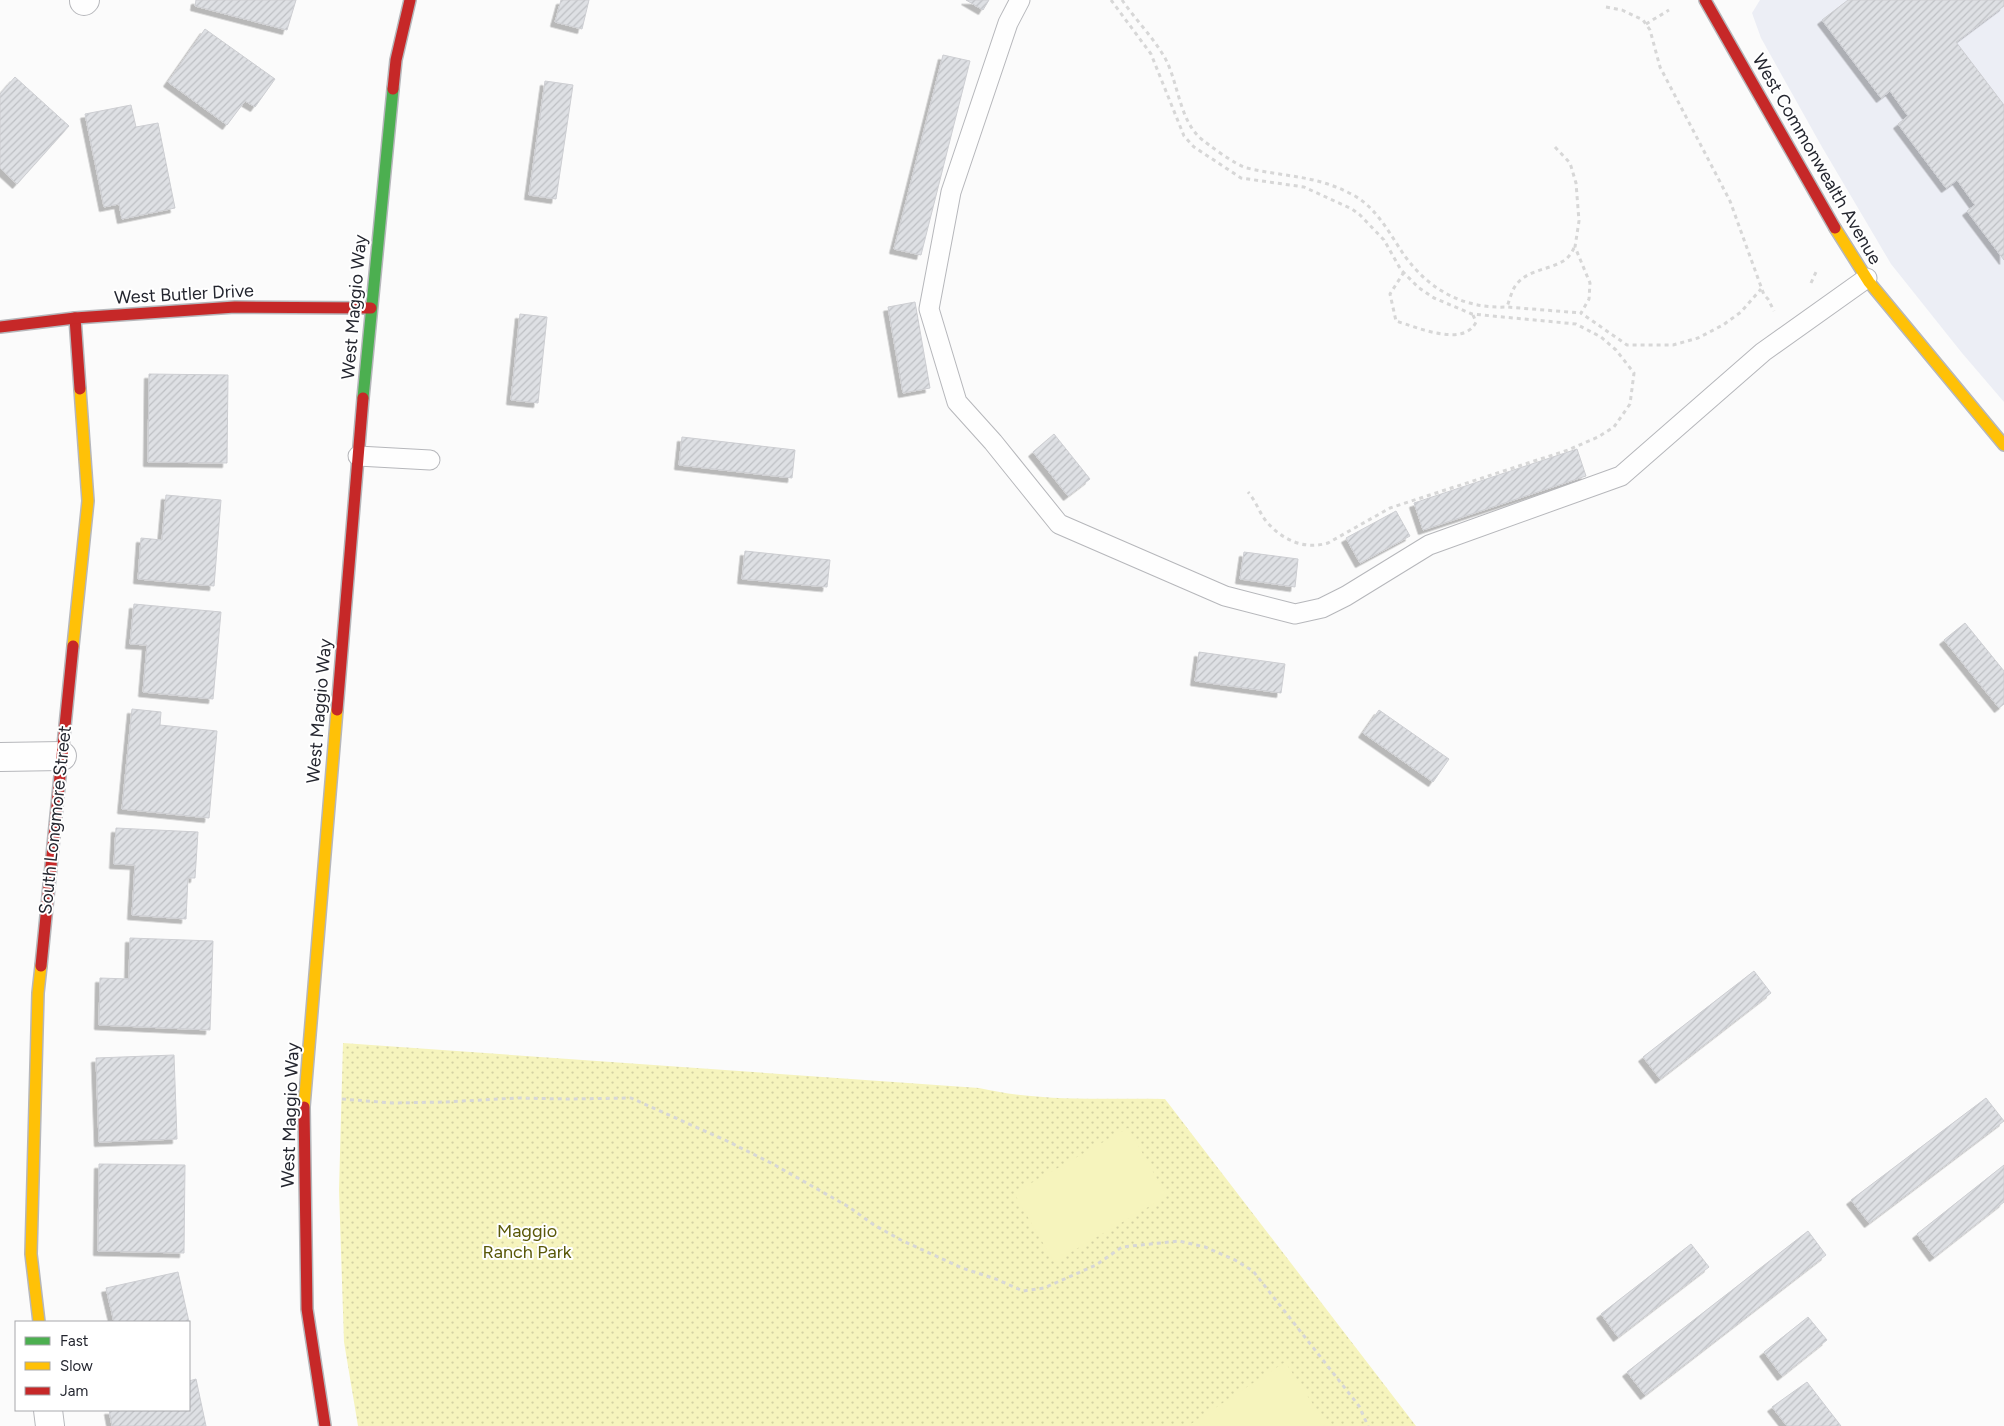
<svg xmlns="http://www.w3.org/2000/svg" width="2004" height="1426" viewBox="0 0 2004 1426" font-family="Figtree,sans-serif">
<defs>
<pattern id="park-dots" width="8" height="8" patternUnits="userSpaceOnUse" patternTransform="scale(1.25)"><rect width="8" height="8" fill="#f6f4bd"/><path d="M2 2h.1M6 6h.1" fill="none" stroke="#d3d1a3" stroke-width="1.8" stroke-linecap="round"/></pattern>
<pattern id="building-hatch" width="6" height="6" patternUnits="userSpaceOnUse" patternTransform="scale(1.25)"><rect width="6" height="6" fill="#dee0e4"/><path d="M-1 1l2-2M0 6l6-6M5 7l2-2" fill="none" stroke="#bec0c4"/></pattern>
<filter id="shadow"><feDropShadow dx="-4.5" dy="4.5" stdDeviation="0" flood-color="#0004"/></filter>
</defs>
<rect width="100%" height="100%" fill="#fbfbfb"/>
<!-- built -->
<path fill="#eceef5" d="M 1760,0 L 2004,0 L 2004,402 L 1962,353 L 1891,264 L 1822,147 L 1761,38 L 1752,13 Z"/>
<!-- park -->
<path fill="url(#park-dots)" d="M 343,1043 L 979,1088 C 1040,1102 1103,1098 1165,1099 L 1416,1426 L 358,1426 L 344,1342 L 339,1190 Z"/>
<!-- pitch -->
<g fill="#f6f4bd">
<path d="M 1128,1128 L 1167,1196 L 1054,1262 L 1014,1193 Z"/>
<path d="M 1285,1362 L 1326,1424 L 1323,1426 L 1188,1426 Z"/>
</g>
<!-- building -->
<g fill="url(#building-hatch)" stroke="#cdced2" filter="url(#shadow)">
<path d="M 196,0 L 296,0 L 287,30 L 195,6 Z"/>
<path d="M 561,0 L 589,0 L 582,29 L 555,22 Z"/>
<path d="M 966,0 L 989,0 L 983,10 Z"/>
<path d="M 1848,0 L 2004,0 L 2004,6 L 1956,42 L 2004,105 L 2004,260 L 1967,211 L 1975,205 L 1957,180 L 1946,188 L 1898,124 L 1908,116 L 1890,91 L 1881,98 L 1822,20 Z"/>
<path d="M 205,29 L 275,79 L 255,107 L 245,101 L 227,125 L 168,82 Z"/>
<path d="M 943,55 L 970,61 L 921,255 L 894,249 Z"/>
<path d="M 15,77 L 69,126 L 17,184 L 0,168 L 0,94 Z"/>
<path d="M 545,81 L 573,85 L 556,199 L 529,195 Z"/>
<path d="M 131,105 L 136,127 L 158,123 L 175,208 L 122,219 L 119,204 L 104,207 L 85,114 Z"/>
<path d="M 915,302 L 930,388 L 903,393 L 888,307 Z"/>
<path d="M 520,314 L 547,317 L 538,403 L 511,400 Z"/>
<path d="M 149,374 L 228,375 L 227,463 L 148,462 Z"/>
<path d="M 1054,434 L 1090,479 L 1068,496 L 1033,452 Z"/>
<path d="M 682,437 L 795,450 L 792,478 L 679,465 Z"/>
<path d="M 1577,449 L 1586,476 L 1423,530 L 1414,503 Z"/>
<path d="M 166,495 L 221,500 L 214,586 L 138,579 L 141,538 L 162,540 Z"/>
<path d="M 1396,511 L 1410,536 L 1360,563 L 1346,538 Z"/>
<path d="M 745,551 L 830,560 L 827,587 L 742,579 Z"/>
<path d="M 1244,552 L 1298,559 L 1295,587 L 1240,579 Z"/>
<path d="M 134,604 L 221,612 L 213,699 L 143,692 L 147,645 L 130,644 Z"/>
<path d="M 1965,623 L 2004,671 L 2004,704 L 1999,708 L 1944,640 Z"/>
<path d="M 1199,652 L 1285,664 L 1281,693 L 1195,681 Z"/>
<path d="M 132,709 L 161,712 L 160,725 L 217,731 L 209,818 L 122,809 Z"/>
<path d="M 1379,710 L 1449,759 L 1433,782 L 1363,733 Z"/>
<path d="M 116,828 L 198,832 L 195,878 L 188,878 L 186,919 L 132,915 L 135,865 L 114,864 Z"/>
<path d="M 130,938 L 213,941 L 210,1030 L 99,1025 L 100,978 L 129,979 Z"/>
<path d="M 1754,971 L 1771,993 L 1660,1079 L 1643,1057 Z"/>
<path d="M 174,1055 L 177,1139 L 99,1142 L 96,1058 Z"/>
<path d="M 1986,1098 L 2004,1121 L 1869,1223 L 1851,1200 Z"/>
<path d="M 99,1164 L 185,1165 L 184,1253 L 98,1251 Z"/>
<path d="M 2004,1165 L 2004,1202 L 1934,1257 L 1917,1234 Z"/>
<path d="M 1808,1231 L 1826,1255 L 1645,1395 L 1627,1372 Z"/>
<path d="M 1691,1244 L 1709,1267 L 1618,1337 L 1601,1314 Z"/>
<path d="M 178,1272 L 189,1322 L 114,1322 L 106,1288 Z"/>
<path d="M 1808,1317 L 1827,1340 L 1782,1376 L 1764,1352 Z"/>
<path d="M 196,1379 L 206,1426 L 112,1426 L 109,1410 L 189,1410 L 189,1381 Z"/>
<path d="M 1807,1382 L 1841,1426 L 1787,1426 L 1772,1407 Z"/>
</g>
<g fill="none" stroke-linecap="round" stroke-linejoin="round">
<!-- lane casing -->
<g stroke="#b6b7bb" stroke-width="21">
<g id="lane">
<path d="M 1020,0 L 1008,23 L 951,192 L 929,309 L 957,402 L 993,442 L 1059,524 L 1225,596 L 1295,614 L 1322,608 L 1346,596 L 1429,545 L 1621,476 L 1763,352 L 1867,278"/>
<path d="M 358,456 L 430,460"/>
</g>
</g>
<!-- street casing -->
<g stroke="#b6b7bb" stroke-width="30">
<g id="street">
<path d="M 84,1 L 85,0"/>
<path d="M 0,757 L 62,756"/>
<path d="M 48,1410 L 50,1426"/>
</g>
</g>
<!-- fast casing -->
<g stroke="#b6b7bb" stroke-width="14">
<path id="fast" d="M 363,398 L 393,89"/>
</g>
<!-- slow casing -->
<g stroke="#b6b7bb" stroke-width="14">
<g id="slow">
<path d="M 1835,228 L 1869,282 L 2004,445"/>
<path d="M 73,646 L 88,501 L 80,389"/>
<path d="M 304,1107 L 337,710"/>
<path d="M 39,1322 L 31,1254 L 38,993 L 41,966"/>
</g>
</g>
<!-- jam casing -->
<g stroke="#b6b7bb" stroke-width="14">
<g id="jam">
<path d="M 1705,0 L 1835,228"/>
<path d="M 393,89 L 396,60 L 410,0"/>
<path d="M 75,318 L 80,389"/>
<path d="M 0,327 L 75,318 L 235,307 L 371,308"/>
<path d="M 337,710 L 363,398"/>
<path d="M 41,966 L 73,646"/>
<path d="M 304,1107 L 307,1309 L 325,1426"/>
</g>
</g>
<!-- path -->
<g stroke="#d7d7d7" stroke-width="3" stroke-dasharray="4 4" stroke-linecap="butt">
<path d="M 1111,0 L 1151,54 L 1184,136 L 1194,147 L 1241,178 L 1304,187 L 1352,209 L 1360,215 L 1384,240 L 1401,270 L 1419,288 L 1434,298 L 1472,314 L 1576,324 L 1601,337 L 1616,350 L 1634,373 L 1630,404 L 1614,427 L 1598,437 L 1568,450 L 1390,508 L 1328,543 C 1304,550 1282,540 1266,521 C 1259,512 1256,501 1248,492"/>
<path d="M 1122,0 C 1135,19 1153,37 1165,58 C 1178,82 1179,117 1199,137 C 1207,144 1237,166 1247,168 C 1284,177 1317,175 1353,195 C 1376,207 1390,234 1404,255 C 1429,290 1464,309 1507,307"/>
<path d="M 1606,7 L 1622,10 L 1643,20 L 1650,30 L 1660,67 L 1730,201 L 1764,295 L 1768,299 L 1774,311"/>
<path d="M 1646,24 L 1669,10"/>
<path d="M 1555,147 L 1570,163 L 1576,183 L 1579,221 L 1575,247 L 1590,283 L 1589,299 L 1581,313 L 1627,345 L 1673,345 L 1698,338 L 1723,325 L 1741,312 L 1761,289"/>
<path d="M 1574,248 C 1572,252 1569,257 1565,260 C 1548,271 1525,269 1514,288 C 1511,294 1509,301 1507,307 L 1581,313"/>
<path d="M 1404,272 L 1390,294 L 1396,321 C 1416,327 1464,348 1476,322 L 1473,315"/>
<path d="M 1811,283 L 1816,272"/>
<path d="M 342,1099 L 392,1103 L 445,1102 L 517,1098 L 569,1099 L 631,1098 L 727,1141 L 773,1164 L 849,1207 L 874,1225 L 901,1240 L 962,1268 L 996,1279 L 1023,1291 L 1044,1288 L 1096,1265 L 1122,1247 L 1179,1241 L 1205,1247 L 1235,1260 L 1253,1271 L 1359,1406 L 1368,1426"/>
</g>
<!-- lane -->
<use href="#lane" stroke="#fefefe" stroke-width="19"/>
<!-- street -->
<use href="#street" stroke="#fefefe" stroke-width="28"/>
<!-- fast -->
<use href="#fast" stroke="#4caf50" stroke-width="11"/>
<!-- slow -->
<use href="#slow" stroke="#ffc107" stroke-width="11"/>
<!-- jam -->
<use href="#jam" stroke="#c62828" stroke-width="11"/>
</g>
<g text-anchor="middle" stroke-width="4" stroke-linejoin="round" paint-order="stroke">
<!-- street labels -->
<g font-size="18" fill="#24262f" stroke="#fff">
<text transform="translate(1817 159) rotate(60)" y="6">West Commonwealth Avenue</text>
<text transform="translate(184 294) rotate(-3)" y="6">West Butler Drive</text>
<text transform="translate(354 307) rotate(-85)" y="6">West Maggio Way</text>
<text transform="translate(319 711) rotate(-85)" y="6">West Maggio Way</text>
<text transform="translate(55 820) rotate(-84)" y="6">South Longmore Street</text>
<text transform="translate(290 1115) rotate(-88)" y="6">West Maggio Way</text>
</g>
<!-- park labels -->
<g font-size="18" fill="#5a5809" stroke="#fff">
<text x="527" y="1237">Maggio<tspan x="527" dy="21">Ranch Park</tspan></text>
</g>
</g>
<!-- legend -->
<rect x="15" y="1321" width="175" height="90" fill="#ffffff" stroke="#a7a8ac"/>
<rect x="25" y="1337" width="25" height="8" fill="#4caf50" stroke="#a7a8ac"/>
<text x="60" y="1346" font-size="15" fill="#24262f">Fast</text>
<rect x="25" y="1362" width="25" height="8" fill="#ffc107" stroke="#a7a8ac"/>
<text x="60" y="1371" font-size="15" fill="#24262f">Slow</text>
<rect x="25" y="1387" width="25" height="8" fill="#c62828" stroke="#a7a8ac"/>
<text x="60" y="1396" font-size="15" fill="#24262f">Jam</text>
</svg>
